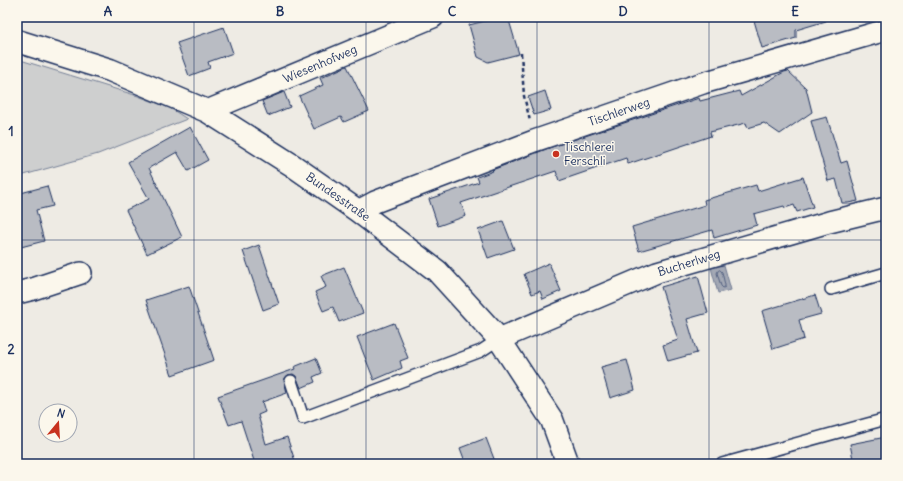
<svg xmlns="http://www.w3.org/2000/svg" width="903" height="481" viewBox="0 0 903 481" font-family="Delius,sans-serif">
<rect width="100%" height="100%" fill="#eeebe4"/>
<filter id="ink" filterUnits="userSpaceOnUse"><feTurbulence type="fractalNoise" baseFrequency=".025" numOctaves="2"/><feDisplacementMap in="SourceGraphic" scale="8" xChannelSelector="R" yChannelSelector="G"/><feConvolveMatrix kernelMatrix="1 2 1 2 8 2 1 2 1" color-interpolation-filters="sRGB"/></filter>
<g filter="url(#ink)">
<!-- green -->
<path fill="#cecfcf" stroke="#747f96" d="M 17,59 L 138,96 L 170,108 L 187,119 L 98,154 L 17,177 Z"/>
<!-- water -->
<path fill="#a3a8b4" stroke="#6d7892" d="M 724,265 L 731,290 L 718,293 L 711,268 Z"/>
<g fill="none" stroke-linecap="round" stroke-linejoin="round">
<!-- shore -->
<path stroke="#515f80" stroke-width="1" d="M 720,270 L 722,272 L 725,285 L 725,287 L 723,288 L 721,286 L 717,273 L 718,271 Z"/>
</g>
<!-- building -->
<g fill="#b9bcc3" stroke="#1b2f5e">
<path d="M 501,17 L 508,17 L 519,54 L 488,62 L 478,57 L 469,25 Z"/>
<path d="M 753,17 L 826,17 L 826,21 L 796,30 L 796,38 L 762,48 Z"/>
<path d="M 224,27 L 233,53 L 208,62 L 210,68 L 189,76 L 177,43 Z"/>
<path d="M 347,66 L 369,111 L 344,122 L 341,117 L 314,129 L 299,96 L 323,85 L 320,78 Z"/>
<path d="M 788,71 L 806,88 L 812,112 L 780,134 L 764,123 L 748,128 L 746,123 L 710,132 L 711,136 L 628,164 L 626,158 L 559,181 L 556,171 L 461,203 L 466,216 L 438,226 L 429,199 L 479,182 L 477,177 L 493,171 L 492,170 L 549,148 L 699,98 L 700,101 L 739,91 L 741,96 L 784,72 Z"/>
<path d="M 545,91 L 551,110 L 534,115 L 528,97 Z"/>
<path d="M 284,92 L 290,107 L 268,116 L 262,101 Z"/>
<path d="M 827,117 L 841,163 L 847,161 L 858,201 L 848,203 L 842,203 L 836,179 L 828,181 L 811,121 Z"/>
<path d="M 190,127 L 208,160 L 188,171 L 177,152 L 149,168 L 182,237 L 147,254 L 126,210 L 149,199 L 128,162 Z"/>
<path d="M 803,177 L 813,207 L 797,212 L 794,205 L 785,208 L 784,206 L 754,214 L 757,225 L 714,238 L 712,230 L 639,251 L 632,227 L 705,205 L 704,200 L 756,185 L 758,191 Z"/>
<path d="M 47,186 L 53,206 L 36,210 L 44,241 L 17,248 L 17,194 Z"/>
<path d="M 503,221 L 514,249 L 488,258 L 478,230 Z"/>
<path d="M 259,245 L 279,304 L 263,310 L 243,251 Z"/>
<path d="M 549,263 L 561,291 L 543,299 L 540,291 L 532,294 L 524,274 Z"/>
<path d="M 344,267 L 363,313 L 339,322 L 333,307 L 323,311 L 315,292 L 326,287 L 321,276 Z"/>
<path d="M 698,276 L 708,313 L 687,319 L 697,353 L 668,361 L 663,345 L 678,340 L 661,287 Z"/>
<path d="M 189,286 L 214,360 L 172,375 L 146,300 Z"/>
<path d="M 815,295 L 821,314 L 799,320 L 804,339 L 773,349 L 762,311 Z"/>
<path d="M 394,323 L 408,358 L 400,361 L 402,368 L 374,380 L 357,337 Z"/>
<path d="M 316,358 L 322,373 L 313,377 L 315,382 L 301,388 L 296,376 L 293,374 L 288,375 L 286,377 L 284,380 L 287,393 L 262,402 L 265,412 L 258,415 L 266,444 L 287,437 L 296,464 L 255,464 L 241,421 L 229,425 L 218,396 L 295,369 L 294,367 Z"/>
<path d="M 627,360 L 635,390 L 610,398 L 601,367 Z"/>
<path d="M 886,437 L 886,464 L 854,464 L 850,444 Z"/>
<path d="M 486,438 L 496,464 L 466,464 L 460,448 Z"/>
</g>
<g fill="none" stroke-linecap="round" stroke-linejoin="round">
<!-- lane casing -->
<g stroke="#1b2f5e" stroke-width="14">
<g id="lane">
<path d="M 831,289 L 886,273"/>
<path d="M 291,381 L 303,418 L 481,351 L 499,339"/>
<path d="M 722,464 L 886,419"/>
</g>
</g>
<!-- street casing -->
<g stroke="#1b2f5e" stroke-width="24">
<g id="street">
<path d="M 207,111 L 433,17"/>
<path d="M 358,211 L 375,202 L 534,141 L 703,83 L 886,30"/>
<path d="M 17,293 L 33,289 L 81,273"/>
<path d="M 499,339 L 657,272 L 829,222 L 886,208"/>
</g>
</g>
<!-- primary casing -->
<g stroke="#1b2f5e" stroke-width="25">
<path id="primary" d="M 17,41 L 110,70 L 207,111 L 292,165 L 358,211 L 437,271 L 499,339 L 552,420 L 568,464"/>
</g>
<!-- path -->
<path stroke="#1b2f5e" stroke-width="2.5" stroke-dasharray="4 3" stroke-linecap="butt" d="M 521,53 L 524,96 L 530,121"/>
<!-- lane -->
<use href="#lane" stroke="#fbf7ec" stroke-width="11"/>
<!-- street -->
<use href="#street" stroke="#fbf7ec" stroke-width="21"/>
<!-- primary -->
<use href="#primary" stroke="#fbf7ec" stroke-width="22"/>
</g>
</g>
<!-- grid -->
<path fill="none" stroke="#1b2f5e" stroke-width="1" stroke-opacity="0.55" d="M 194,17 L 194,464M 366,17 L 366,464M 537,17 L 537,464M 709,17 L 709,464M 17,240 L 886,240"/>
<!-- markers -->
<circle fill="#c8321e" stroke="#fbf7ec" stroke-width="1.5" cx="556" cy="154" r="4"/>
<g text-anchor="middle" stroke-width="3" stroke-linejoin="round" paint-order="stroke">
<!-- street labels -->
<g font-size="12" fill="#1b2f5e" stroke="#fbf7ec">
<text transform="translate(320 64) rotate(-23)" y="4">Wiesenhofweg</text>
<text transform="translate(619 112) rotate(-19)" y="4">Tischlerweg</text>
<text transform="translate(338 197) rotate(35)" y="4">Bundesstraße</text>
<text transform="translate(689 263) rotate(-17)" y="4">Bucherlweg</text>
</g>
<!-- poi labels -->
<g font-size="12" fill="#1b2f5e" stroke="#fbf7ec" text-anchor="start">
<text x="564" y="151">Tischlerei<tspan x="564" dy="14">Ferschli</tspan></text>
</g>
</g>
<!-- margin -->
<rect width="903" height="481" fill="none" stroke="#fbf7ec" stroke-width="44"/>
<!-- north arrow -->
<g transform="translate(58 423) rotate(18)"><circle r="19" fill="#fbf7ec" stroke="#a1a7b3"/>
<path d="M0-3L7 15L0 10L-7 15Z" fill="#c8321e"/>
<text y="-6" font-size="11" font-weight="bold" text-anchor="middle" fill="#1b2f5e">N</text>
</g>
<rect x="22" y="22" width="859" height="437" fill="none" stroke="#1b2f5e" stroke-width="1.5"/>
<g font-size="13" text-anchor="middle" font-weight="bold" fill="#1b2f5e">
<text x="108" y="16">A</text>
<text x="280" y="16">B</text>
<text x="452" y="16">C</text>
<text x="623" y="16">D</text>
<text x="795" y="16">E</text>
<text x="11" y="136">1</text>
<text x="11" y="354">2</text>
</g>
</svg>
